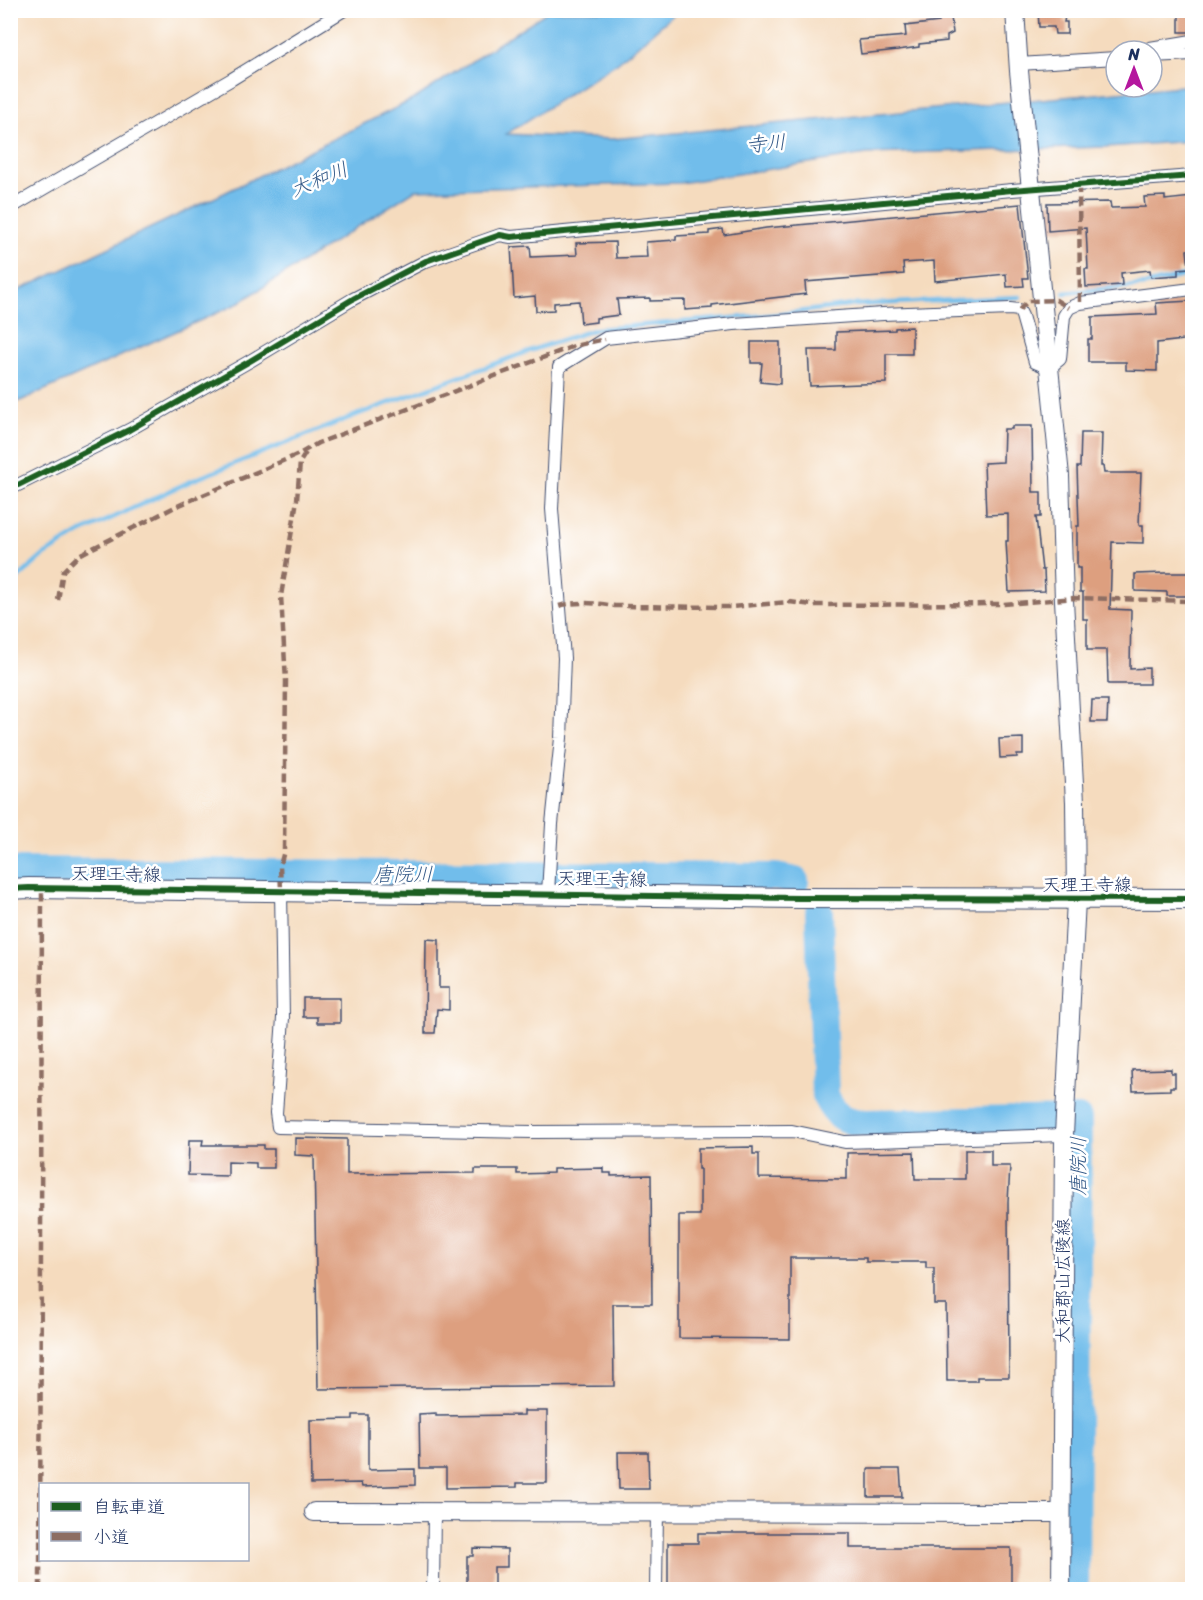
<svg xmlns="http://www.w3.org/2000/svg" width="1203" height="1600" font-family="Sriracha,'Klee One',sans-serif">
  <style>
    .water { fill: #71bdeb; stroke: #4676a4; stroke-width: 1.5 }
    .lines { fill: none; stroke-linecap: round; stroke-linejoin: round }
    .stream { stroke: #71bdeb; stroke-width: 4.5 }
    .river { stroke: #71bdeb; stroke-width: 28 }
    .building { fill: #dd9f7f }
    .street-casing { stroke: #3c496c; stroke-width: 14 }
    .secondary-casing { stroke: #3c496c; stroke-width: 20 }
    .primary-casing { stroke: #3c496c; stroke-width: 22 }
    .street { stroke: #fff; stroke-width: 12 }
    .secondary { stroke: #fff; stroke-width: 18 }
    .primary { stroke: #fff; stroke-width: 20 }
    .quiet { stroke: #8d6e63; stroke-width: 4.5; stroke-dasharray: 9 4.5; stroke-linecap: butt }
    .cycleway-casing { stroke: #fff; stroke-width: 10 }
    .cycleway { stroke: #1b5e20; stroke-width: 6 }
    .labels { text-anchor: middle; stroke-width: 5; stroke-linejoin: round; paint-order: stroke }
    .street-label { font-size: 18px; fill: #1b2f5e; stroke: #fff }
    .water-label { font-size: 20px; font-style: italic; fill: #355a88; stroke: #fff }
  </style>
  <rect width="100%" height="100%" fill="#fff"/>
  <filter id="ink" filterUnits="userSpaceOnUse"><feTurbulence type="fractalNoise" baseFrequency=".0167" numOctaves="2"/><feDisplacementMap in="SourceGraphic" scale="12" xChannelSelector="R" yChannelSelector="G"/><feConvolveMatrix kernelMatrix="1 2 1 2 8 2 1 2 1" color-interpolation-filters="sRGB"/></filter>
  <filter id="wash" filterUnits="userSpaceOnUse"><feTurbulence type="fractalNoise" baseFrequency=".008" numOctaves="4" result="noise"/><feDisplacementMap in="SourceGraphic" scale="24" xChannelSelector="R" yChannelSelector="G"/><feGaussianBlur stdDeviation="1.35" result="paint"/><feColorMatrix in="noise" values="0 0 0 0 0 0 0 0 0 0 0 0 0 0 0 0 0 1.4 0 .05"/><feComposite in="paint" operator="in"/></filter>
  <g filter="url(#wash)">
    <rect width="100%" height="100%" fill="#f5dbbe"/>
    <path class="water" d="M548 11H678L617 63 506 134 612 139 1192 85V141L1106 147 867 154 680 183 415 190 237 304 11 405V294L214 198 416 98Z"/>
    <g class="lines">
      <path class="stream" d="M1064 293 1145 285 1192 274
        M10 585 43 556 78 534 191 481 359 414 532 350 596 329 781 314 853 305 1020 297"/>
      <path class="river" d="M10 871 776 877 795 881
        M819 912 825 1095C835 1116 842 1121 865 1123L1078 1119 1075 1590"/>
    </g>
    <g id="blocks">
      <path class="building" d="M1038 10H1066L1064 22H1067V34H1055L1054 27H1039Z
        M1179 10H1192V32H1179Z
        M951 17 953 33 947 36V41L919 44V47L898 50 861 54 859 40 906 36 905 26 939 22V18Z
        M1165 196V200L1192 197V249L1187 250 1189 268 1178 269V275L1151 277 1150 270 1121 273 1122 285 1086 287 1085 269H1088L1086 228 1048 231 1047 203 1110 202 1111 208 1145 207 1144 197Z
        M1020 204 1028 278H1023L1024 286 1007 287 1006 274 935 281 934 261 903 263 904 274 805 282 806 294 712 305V308L685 310V300L650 301V298L617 299 619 315 596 318V322L581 324 579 301 554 303V310L536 311 535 296 514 298 511 247 530 246 531 257 577 255 576 243 615 242 616 258 647 257 646 242 676 240V236L709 234V231L723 229 724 235 766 228Z
        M1190 301 1192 313V339L1157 343V371L1126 370V362H1088V339H1092V317L1157 314 1156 303Z
        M912 327V354H886V383L810 386 808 350H836V332L895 330V328Z
        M751 342H780V384L760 382 762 363H751Z
        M1012 426H1032L1033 492H1041V517H1036L1042 570H1044L1045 591 1009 592 1006 541H1008V514L986 515 984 463 1003 462 1004 429H1012Z
        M1081 433H1102L1101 466H1103L1104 473H1141L1139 525H1143V543L1112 542 1110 609 1131 610 1130 669 1149 668V684H1108L1107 650H1087V619H1083V592H1080V568H1077V526H1079L1077 467H1080Z
        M1165 573H1192V596H1167V592L1135 591V574Z
        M1092 700H1108L1107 722H1091Z
        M1023 738V755H1017V757L1000 758 999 739Z
        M426 939 439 940V988H449V1010L437 1009 435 1033H425Z
        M303 998H340V1023H317V1017H303Z
        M1171 1069V1073H1175V1087H1170V1090L1133 1091 1132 1070Z
        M295 1138 347 1139V1174L475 1173V1169H517V1174L553 1173V1169L603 1168V1173H611V1176L651 1175 652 1304H613L614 1386 318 1389 314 1156 295 1155Z
        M189 1140H203L202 1145H264V1149H274V1168H256V1163L228 1162V1176L188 1175Z
        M753 1147V1154H759V1178L847 1179V1153L914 1152 915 1179H965V1150H991V1166H1010L1008 1202 1009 1377H977V1381H947L946 1304H934V1268H926V1262H866V1258H790V1339L679 1338V1215H700V1169H698V1148Z
        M524 1411H547V1483H517V1487L446 1488V1468H420L419 1414 436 1413V1416L524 1415Z
        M353 1415H368V1470L415 1469V1485L362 1487 361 1483 311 1484 310 1420 353 1419Z
        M618 1452H648L649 1489H619Z
        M868 1469H900L902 1497H868Z
        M698 1533H850V1548H1011V1590H668V1543H698Z
        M473 1548 507 1549V1567H494V1590H467V1556H473Z"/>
    </g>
  </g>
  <g filter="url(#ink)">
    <use href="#blocks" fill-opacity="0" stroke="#3c496c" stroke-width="1.5"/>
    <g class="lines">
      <g class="street-casing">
        <path id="street" d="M1148 51 1150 48 1192 41
          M1152 56 1192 54
          M1019 64 1116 58
          M10 208 232 79 344 10
          M10 489 129 430 250 361 353 299 426 261 500 235 511 237 1012 190 1192 176
          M281 890 283 1018 276 1113 278 1127 532 1132 792 1131 845 1142 1064 1135
          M548 893 552 824 561 738 564 658 552 509 559 367 606 338 734 324 883 314 1010 309 1019 310 1022 316 1035 362 1049 368 1060 359 1064 316 1069 308 1080 303 1192 289
          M433 1590 434 1511
          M656 1590 657 1511"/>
      </g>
      <g class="secondary-casing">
        <path id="secondary" d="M1015 10 1019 71 1060 476 1064 600 1075 802 1076 900 1064 1135 1061 1590
          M314 1512 1061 1513"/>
      </g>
      <g class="primary-casing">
        <path id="primary" d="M10 889 29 888 800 898 1192 899"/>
      </g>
      <use href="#street" class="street"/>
      <use href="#secondary" class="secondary"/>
      <use href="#primary" class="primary"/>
      <path class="quiet" d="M1079 185 1080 303
        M1019 310 1028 301 1056 300 1069 308
        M58 600 63 571 79 555 175 507 299 454 318 443 574 346 605 339
        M559 606C577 601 597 603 615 606L730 607 790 602 812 605 1004 604 1075 598 1192 601
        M281 890 280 866 284 851 286 681 281 596 297 500 300 462 307 451
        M40 1590 42 888"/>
      <g class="cycleway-casing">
        <path id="cycleway" d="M10 489 129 430 250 361 353 299 426 261 500 235 511 237 1012 190 1192 176
          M10 889 29 888 800 898 1192 899"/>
      </g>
      <use href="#cycleway" class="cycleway"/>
    </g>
  </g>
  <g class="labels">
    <g class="street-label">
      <text transform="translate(116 874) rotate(1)" y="6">天理王寺線</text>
      <text transform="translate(602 879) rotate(1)" y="6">天理王寺線</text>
      <text x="1087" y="891">天理王寺線</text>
      <text transform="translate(1063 1281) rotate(-90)" y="6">大和郡山広陵線</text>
    </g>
    <g class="water-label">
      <text transform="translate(766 143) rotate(-5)" y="7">寺川</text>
      <text transform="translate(319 179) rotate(-22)" y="7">大和川</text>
      <text x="403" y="881">唐院川</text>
      <text transform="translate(1078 1166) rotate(-90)" y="7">唐院川</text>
    </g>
  </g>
  <rect width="1203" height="1600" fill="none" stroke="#fff" stroke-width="36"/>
  <rect x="39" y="1483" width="210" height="78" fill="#ffffff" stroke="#a4acbf" stroke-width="1.5"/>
  <rect x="51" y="1502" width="30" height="9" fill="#1b5e20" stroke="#a4acbf" stroke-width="1.5"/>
  <text x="93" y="1513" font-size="18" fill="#1b2f5e">自転車道</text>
  <rect x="51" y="1532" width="30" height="9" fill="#8d6e63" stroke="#a4acbf" stroke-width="1.5"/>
  <text x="93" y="1543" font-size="18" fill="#1b2f5e">小道</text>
  <g transform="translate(1134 69)"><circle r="28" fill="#ffffff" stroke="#a4acbf" stroke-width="1.5"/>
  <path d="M0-4.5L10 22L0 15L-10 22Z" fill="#b5179e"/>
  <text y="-9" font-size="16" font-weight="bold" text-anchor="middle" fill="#1b2f5e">N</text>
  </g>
</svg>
